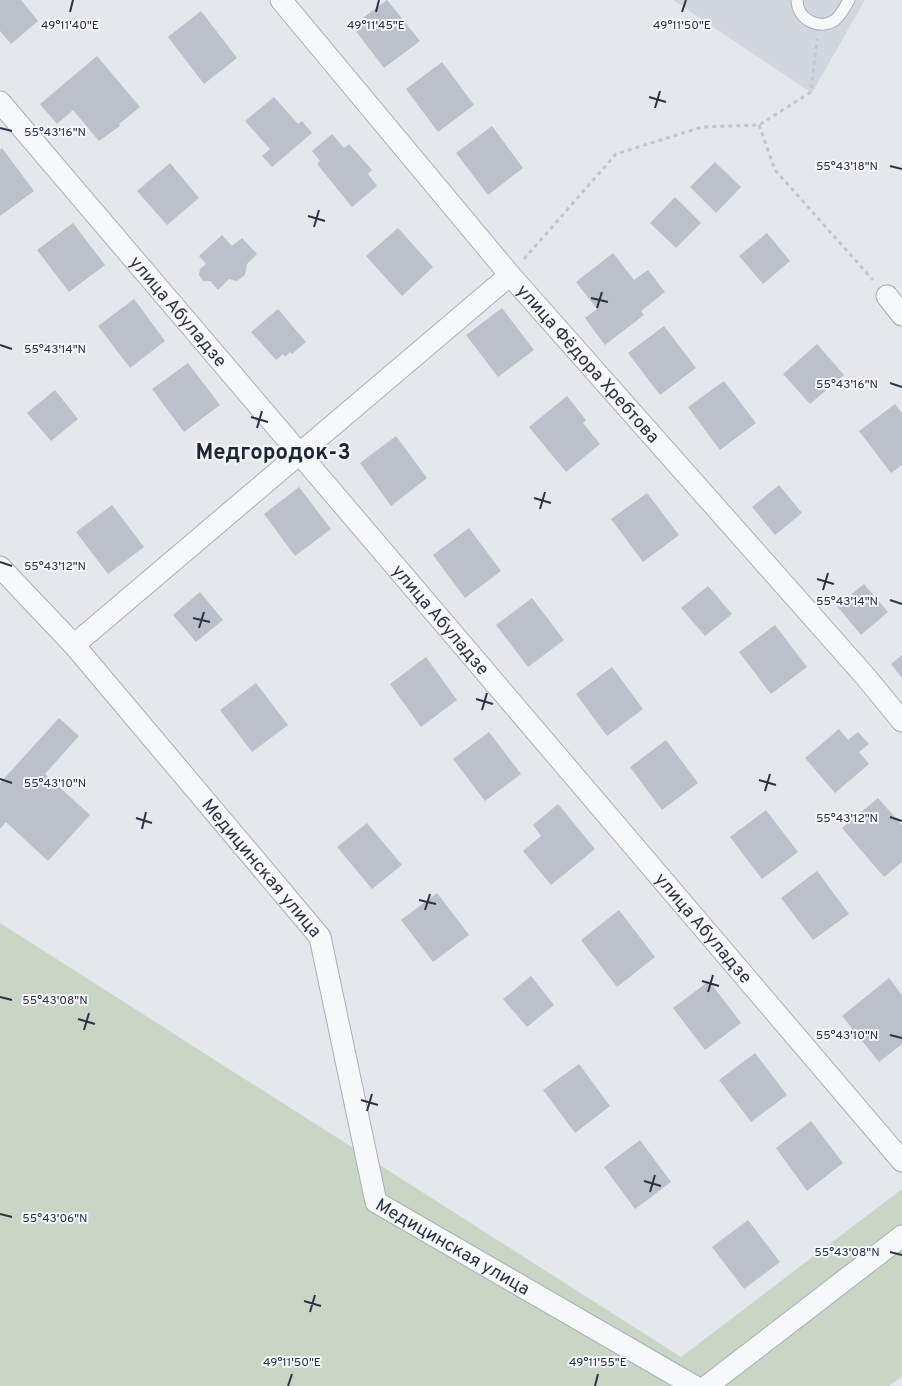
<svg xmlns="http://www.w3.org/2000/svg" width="902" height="1386" font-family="Overpass,sans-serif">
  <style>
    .built { fill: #d2d6de }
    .green { fill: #c9d6c5 }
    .building { fill: #bbc0ca }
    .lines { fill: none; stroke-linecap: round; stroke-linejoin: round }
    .lane-casing { stroke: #a9aeb7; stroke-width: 13 }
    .street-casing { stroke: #a9aeb7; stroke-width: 23 }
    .path { stroke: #c2c5cb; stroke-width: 3; stroke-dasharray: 4 4; stroke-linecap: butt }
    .lane { stroke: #f7f8fa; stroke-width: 11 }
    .street { stroke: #f7f8fa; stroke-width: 21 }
    .ticks { fill: none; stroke: #2b3445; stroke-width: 2 }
    .labels { text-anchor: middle; stroke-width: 4; stroke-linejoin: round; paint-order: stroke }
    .street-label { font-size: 18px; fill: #2b3445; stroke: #f4f6f9 }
    .district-label { font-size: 22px; font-weight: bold; fill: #1d2536; stroke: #f4f6f9 }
    .ticks-label { font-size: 12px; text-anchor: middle; fill: #2b3445; stroke: #f4f6f9; stroke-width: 4; stroke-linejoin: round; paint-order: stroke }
  </style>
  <rect width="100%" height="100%" fill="#e4e7ec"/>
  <path class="built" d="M673 0H865L812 93Z"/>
  <path class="green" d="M0 923 681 1357 902 1189V1376L889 1386H0Z"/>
  <path class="building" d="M0 0H21L38 21 11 44 0 31Z
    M387 0 420 41 384 68 352 26Z
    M201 11 237 58 204 84 168 37Z
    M97 56 140 107 119 124 120 126 99 141 73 110 57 124 40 104Z
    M442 62 474 105 438 132 406 89Z
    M274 97 298 124 302 121 312 133 272 167 262 156 270 149 245 121Z
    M492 126 523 168 488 195 456 153Z
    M332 134 344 148 349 144 372 170 368 174 377 186 352 207 317 164 320 161 312 151Z
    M2 148 34 191 0 216V150Z
    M715 162 741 187 716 213 690 187Z
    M170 163 199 198 167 225 137 191Z
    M675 197 701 223 676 248 650 223Z
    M73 223 105 265 69 292 37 250Z
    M398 228 433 267 402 296 366 256Z
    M767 233 790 261 763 284 739 256Z
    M222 235 232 246 242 238 257 254 247 264 245 275 237 281 229 279 218 290 210 281H203L199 275 200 269 206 264 199 256Z
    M613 253 634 280 648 270 665 292 641 311 644 315 605 345 585 318 597 309 576 282Z
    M134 299 165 341 130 368 98 326Z
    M502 308 534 350 498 377 466 335Z
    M278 309 306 342 292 354 290 352 285 357 283 354 276 360 251 332Z
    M664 326 696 368 660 395 628 353Z
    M817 344 844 375 810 404 783 374Z
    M188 363 220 405 184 432 152 389Z
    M724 381 756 423 720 450 688 407Z
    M55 390 78 419 51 441 27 413Z
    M567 396 586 420 583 423 600 444 566 472 529 427Z
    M895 404 902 413V465L891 473 859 431Z
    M396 436 427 478 391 506 360 463Z
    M779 485 802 513 775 535 752 507Z
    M299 487 331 529 295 556 264 514Z
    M647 493 679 535 643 562 611 519Z
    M112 505 144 547 108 574 76 532Z
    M469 528 501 571 465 598 433 555Z
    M864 584 888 612 861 635 837 606Z
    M708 586 732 614 705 636 681 608Z
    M200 592 223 620 196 642 173 615Z
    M532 598 564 640 528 667 496 625Z
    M775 625 807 667 771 694 739 652Z
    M902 655V678L891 664Z
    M426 657 457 700 421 727 390 684Z
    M612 667 643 709 607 736 576 694Z
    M256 683 288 725 252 752 220 710Z
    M59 718 79 736 45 774 90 815 48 861 6 822 0 829V783Z
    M839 729 848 740 858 732 869 744 859 752 869 764 835 793 805 758Z
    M489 732 521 774 485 801 453 759Z
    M666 740 698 783 662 810 630 767Z
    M878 798 902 825V862L884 877 842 828Z
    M558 804 595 849 551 885 523 851 541 836 533 825Z
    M766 810 798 852 762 879 730 837Z
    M367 823 402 865 372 889 337 847Z
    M817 871 849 914 813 940 781 898Z
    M437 893 469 935 433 962 401 920Z
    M619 910 655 957 617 987 581 940Z
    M531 976 554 1005 527 1027 503 999Z
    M889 978 902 995V1044L879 1062 842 1016Z
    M709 981 741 1023 705 1050 673 1008Z
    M755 1053 787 1095 751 1122 719 1080Z
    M579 1064 610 1106 575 1133 543 1090Z
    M811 1121 843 1163 807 1191 776 1148Z
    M640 1140 671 1182 635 1209 604 1167Z
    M748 1220 780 1262 744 1289 712 1247Z"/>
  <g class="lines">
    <g class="lane-casing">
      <path id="lane" d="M797 0C797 19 819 31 835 20 841 15 845 7 849 0"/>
    </g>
    <g class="street-casing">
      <g id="street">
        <path id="s1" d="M281 0 510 275 865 676 902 721"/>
        <path id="s2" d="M0 102 902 1161"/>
        <path d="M887 296 902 315"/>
        <path id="s3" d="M0 567 74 645 320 937 376 1202 694 1386"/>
        <path d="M74 645 510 275"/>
        <path d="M707 1386 902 1236"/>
      </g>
    </g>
    <path class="path" d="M759 125 775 170 873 280
      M524 259 616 154 702 127 759 125 811 92 817 39"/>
    <use href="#lane" class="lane"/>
    <use href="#street" class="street"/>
  </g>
  <path class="ticks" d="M70 12 73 0M376 12 379 0M682 12 686 0M649 97 666 102M655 108 660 91M0 128 12 131M890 166 902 169M308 216 325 221M314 227 319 210M591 298 608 302M597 308 602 292M0 345 12 349M890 383 902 387M251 417 268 422M257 428 262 411M534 498 551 503M540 509 545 492M0 562 12 566M817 579 834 584M823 590 828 573M890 600 902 604M193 618 210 622M199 628 204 612M476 699 493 704M482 710 487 693M0 779 12 783M759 780 776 785M765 791 770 774M890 817 902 821M136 818 152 823M142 829 146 812M419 900 436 904M425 910 430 894M702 981 719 986M708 992 713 975M0 997 12 1000M78 1019 95 1024M84 1030 89 1013M890 1035 902 1038M361 1100 378 1105M367 1111 372 1094M644 1181 661 1186M650 1192 655 1175M0 1214 12 1217M890 1252 902 1255M304 1301 321 1306M310 1312 315 1295M288 1386 292 1374M595 1386 598 1374"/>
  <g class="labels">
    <g class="street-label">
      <text dy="6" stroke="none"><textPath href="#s2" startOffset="275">улица Абуладзе</textPath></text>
      <text dy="6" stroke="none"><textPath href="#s1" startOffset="476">улица Фёдора Хребтова</textPath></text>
      <text dy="6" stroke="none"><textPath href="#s2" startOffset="680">улица Абуладзе</textPath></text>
      <text dy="6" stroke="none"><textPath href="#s3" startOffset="399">Медицинская улица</textPath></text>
      <text dy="6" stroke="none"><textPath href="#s2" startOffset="1085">улица Абуладзе</textPath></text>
      <text dy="6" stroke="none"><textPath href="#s3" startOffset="849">Медицинская улица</textPath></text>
    </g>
    <g class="district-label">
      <text x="273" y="459">Медгородок-3</text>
    </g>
  </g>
  <g class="ticks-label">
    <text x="70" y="29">49°11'40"E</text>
    <text x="376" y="29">49°11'45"E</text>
    <text x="682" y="29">49°11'50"E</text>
    <text x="55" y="136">55°43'16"N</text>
    <text x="847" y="170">55°43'18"N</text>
    <text x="55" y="353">55°43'14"N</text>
    <text x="847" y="388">55°43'16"N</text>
    <text x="55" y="570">55°43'12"N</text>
    <text x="847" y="605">55°43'14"N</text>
    <text x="55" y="787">55°43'10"N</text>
    <text x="847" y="822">55°43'12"N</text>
    <text x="55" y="1004">55°43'08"N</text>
    <text x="847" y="1039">55°43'10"N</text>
    <text x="55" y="1222">55°43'06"N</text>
    <text x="847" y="1256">55°43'08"N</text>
    <text x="292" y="1366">49°11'50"E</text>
    <text x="598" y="1366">49°11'55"E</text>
  </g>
</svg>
